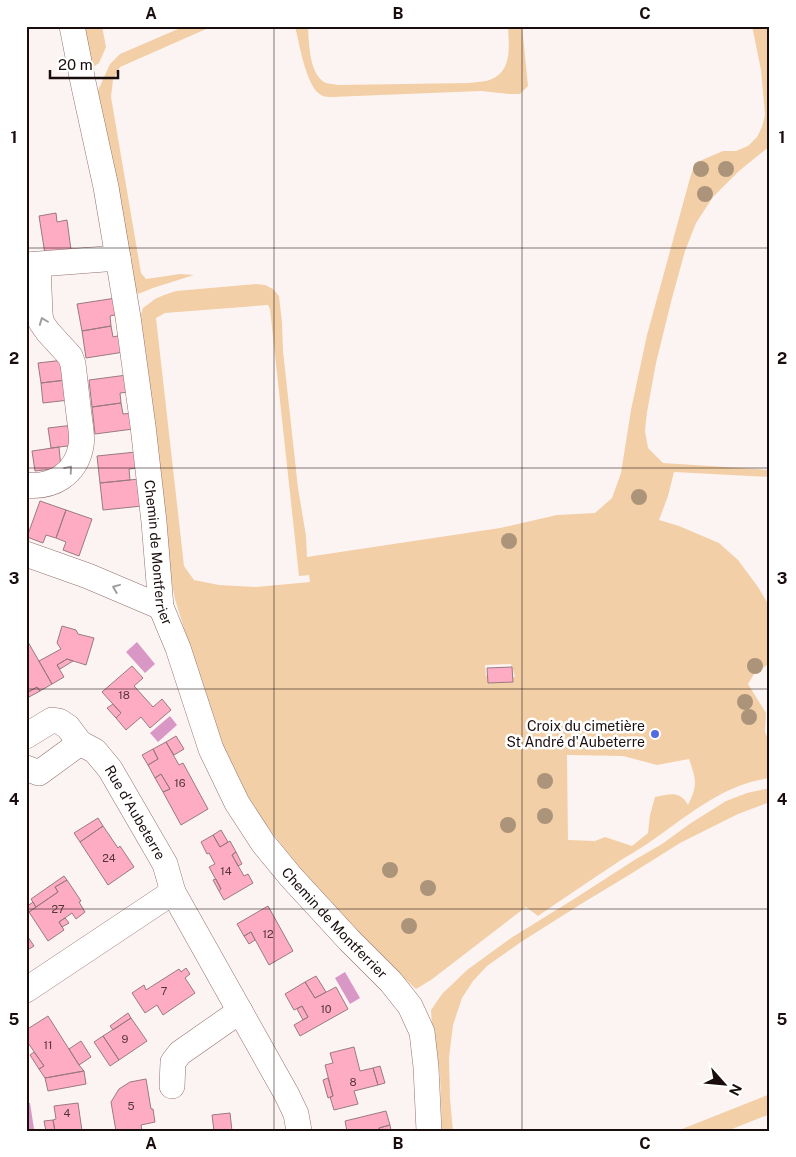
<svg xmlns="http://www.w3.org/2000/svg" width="796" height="1157" font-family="'Public Sans',sans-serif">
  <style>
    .green { fill: #f3cfa7; fill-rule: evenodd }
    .water { fill: #d997c5 }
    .building { fill: #feacc3; stroke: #9a7982 }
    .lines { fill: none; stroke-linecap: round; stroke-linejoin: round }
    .street-casing { stroke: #92716e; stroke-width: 26 }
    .street { stroke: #fff; stroke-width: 25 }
    .tree { fill: #ab9479 }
    .oneway { stroke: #a39e9e }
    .grid { fill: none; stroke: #1a0d0d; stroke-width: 1; stroke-opacity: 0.55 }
    .poi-dot { fill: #516ce1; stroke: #fff; stroke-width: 2 }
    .labels { text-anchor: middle; stroke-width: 5; stroke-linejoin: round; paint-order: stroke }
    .number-label { font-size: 11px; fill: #53353a }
    .street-label { font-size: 14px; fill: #1a0d0d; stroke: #fff }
    .poi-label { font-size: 14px; fill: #1a0d0d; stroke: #fff; text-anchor: end }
    .neatline { fill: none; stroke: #1a0d0d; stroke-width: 2 }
    .grid-label { font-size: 16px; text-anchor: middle; font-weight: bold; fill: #1a0d0d }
  </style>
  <rect width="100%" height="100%" fill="#fcf4f3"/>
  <path class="green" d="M81 26H102L106 47 99 63 90 69Z
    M185 26H213L120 67 113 80 111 97 141 273 146 279 180 274 194 275 153 288 138 294 132 281 96 95 110 64 120 54Z
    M295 26H308C309 43 309 75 326 83 329 84 334 84 338 85L469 83C475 82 481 82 486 81 513 74 509 48 508 26H522L528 86 520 94H509L481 91 332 97C329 97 324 97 321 95 306 87 299 42 295 26Z
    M752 26H767L770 36V146L739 171 713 197 696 223 685 251 671 302 656 363 647 412 645 431 648 448 663 463 770 470V477L674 472 668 496 659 520 679 526 719 543 738 560 758 587 770 607V663L754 674 748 684 766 713 765 732 770 744V778C722 784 685 818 647 844 638 850 629 855 621 860 593 879 565 897 538 916L526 907 431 980 416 989 362 940 314 886 259 816 236 776 212 720 175 599 163 540 138 324 143 308 155 299 164 295 176 291 257 284 265 285 273 289 279 296 282 322 283 351 298 488 306 536 307 557 500 528 557 515 595 513 612 498 621 473 631 410 647 335 690 178 695 163 723 151H736L748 146 757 137 762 127 765 115 761 70ZM268 305 270 309 299 576 309 575 310 582 256 587 219 585 194 580 184 566 156 318 165 313ZM511 664 515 677 486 676 485 665ZM567 755 623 756 657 765 689 759C696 779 698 785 688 805 680 790 669 794 655 797L650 815 648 833 632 846 605 837 595 841 568 840Z
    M770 788V802L738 814 680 843 629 875 581 904 521 942 487 966 473 981 462 998 453 1025 449 1058 450 1099 453 1131H442L440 1075 432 1027 431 1010 442 994 467 970 511 938 574 899 636 859 662 844 691 823 726 801 747 793Z
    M770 1094V1114L727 1131H677Z"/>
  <path class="water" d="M137 642 155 664 145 673 126 652Z
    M170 716 177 725 158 742 150 733Z
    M345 972 360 998 350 1004 335 978Z
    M26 1103H30L34 1129 31 1131H26Z"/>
  <path class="building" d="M56 213 57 222 67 220 71 250 45 254 39 216Z
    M116 298 119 314 110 316 111 326 82 331 77 304Z
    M111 326 113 337 122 335 124 352 86 358 82 331Z
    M64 360 66 380 41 383 38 363Z
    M127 375 129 392 120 393 121 403 92 407 89 380Z
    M66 380 69 400 43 403 41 383Z
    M121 403 123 414 132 413 133 429 95 434 92 407Z
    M74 425 76 445 51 448 48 428Z
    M59 447 61 468 35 471 32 451Z
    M136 452 138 468 129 469 130 480 100 483 97 456Z
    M139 479 142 506 103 510 100 483Z
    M40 501 66 510 56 538 46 535 43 543 27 537Z
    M66 510 92 519 79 556 63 550 66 542 56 538Z
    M62 626 76 630 78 634 94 638 86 665 67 659 57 665 64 677 52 684 39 661 61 649 57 643Z
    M28 642 52 684 40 691 37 687 26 693V659L27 658 26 656V643Z
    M67 659 73 661 60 669 57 665Z
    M132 666 143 678 134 686 153 707 162 699 171 710 150 728 141 717 126 730 116 718 121 713 102 692Z
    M512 667 513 682 488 683 487 668Z
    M37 687 40 691 29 697 27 693Z
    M113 704 121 713 116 718 107 708Z
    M176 736 184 749 174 755 166 742Z
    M166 742 179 765 183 763 208 809 181 825 163 792 170 789 161 774 155 778 148 765 158 759 153 749Z
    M153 749 158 759 148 765 142 755Z
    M161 774 170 789 163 792 155 778Z
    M98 818 103 826 80 842 74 833Z
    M103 826 118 848 120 846 134 867 108 885 80 842Z
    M221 830 228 842 220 847 213 835Z
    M213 835 220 847 230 841 236 852 232 855 244 876 248 874 253 883 224 900 219 891 221 889 209 867 215 864 209 853 207 854 201 842Z
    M236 852 242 864 238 866 232 855Z
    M64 876 67 880 55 887 58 892 36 907 31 899Z
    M216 879 221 889 219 891 213 880Z
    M67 880 81 901 79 902 85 912 76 919 72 913 59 922 64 930 48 941 29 912 58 892 55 887Z
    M33 902 36 907 29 912 26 907Z
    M268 906 293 951 269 965 251 932 244 936 237 924Z
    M65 918 69 923 62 927 59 922Z
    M251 932 255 940 249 944 244 936Z
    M26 934 34 946 26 951Z
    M186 968 190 974 185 978 195 993 163 1015 157 1005 145 1013 132 993 144 985 146 990 179 969 181 972Z
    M316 976 326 992 315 998 305 982Z
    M305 982 315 998 336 987 348 1009 300 1036 294 1025 308 1017 302 1006 294 1010 285 994Z
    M302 1006 308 1017 303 1020 297 1009Z
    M128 1013 131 1018 113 1030 110 1026Z
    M48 1016 79 1065 84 1071 45 1078 39 1069 44 1066 26 1040V1030Z
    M131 1018 147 1041 119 1060 103 1036Z
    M103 1036 119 1060 110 1066 94 1042Z
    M81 1041 91 1057 79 1065 69 1049Z
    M354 1047 360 1071 373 1068 378 1085 354 1091 358 1104 334 1110 330 1097 333 1096 325 1065 333 1063 330 1053Z
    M34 1052 44 1066 39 1069 30 1055Z
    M380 1066 385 1083 378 1085 373 1068Z
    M84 1071 86 1084 48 1091 45 1078Z
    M328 1078 333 1096 328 1098 323 1080Z
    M146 1079 151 1109H153L155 1122 141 1125 142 1131H116L111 1102 119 1089 130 1082Z
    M78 1103 82 1131H55L53 1120 56 1119 54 1106Z
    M386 1111 390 1125 379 1128 380 1131H347L345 1121Z
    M230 1113 232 1131H214L212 1115Z
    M53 1120 55 1131H46L44 1121Z
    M390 1125 391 1131H380L379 1128Z"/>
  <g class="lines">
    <g class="street-casing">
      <g id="street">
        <path id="s1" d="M72 26 83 82 106 187 128 317 143 426 154 522 161 607 178 648 211 749 237 803 263 843 291 877 349 940 391 982 410 1006 422 1032 426 1067 429 1131"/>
        <path d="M26 265 118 258"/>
        <path d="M26 485C53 488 76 474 81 446 83 436 80 425 79 415 77 398 75 381 73 364L70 356 48 332 41 322 40 313 38 265"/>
        <path d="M26 554 88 576 161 607"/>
        <path id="s2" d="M26 736 52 720 59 721 68 727 80 743 95 751 110 769 165 864 173 892 287 1095 296 1114 299 1131"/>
        <path d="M26 768 39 773 80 743"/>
        <path d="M26 990 173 892"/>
        <path d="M172 1086 173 1062 180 1053 240 1011"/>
      </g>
    </g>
    <use href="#street" class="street"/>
  </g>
  <g class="tree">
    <circle cx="701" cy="169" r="8"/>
    <circle cx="726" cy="169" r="8"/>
    <circle cx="705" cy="194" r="8"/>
    <circle cx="639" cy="497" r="8"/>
    <circle cx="509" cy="541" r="8"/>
    <circle cx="755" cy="666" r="8"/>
    <circle cx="745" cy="702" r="8"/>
    <circle cx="749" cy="717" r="8"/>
    <circle cx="545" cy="781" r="8"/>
    <circle cx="545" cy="816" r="8"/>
    <circle cx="508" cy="825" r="8"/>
    <circle cx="390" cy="870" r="8"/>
    <circle cx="428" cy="888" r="8"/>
    <circle cx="409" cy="926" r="8"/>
  </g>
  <defs><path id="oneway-chevron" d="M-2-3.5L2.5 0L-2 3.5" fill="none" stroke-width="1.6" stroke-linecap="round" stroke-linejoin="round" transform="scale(1.25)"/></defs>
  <g class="oneway">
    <use href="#oneway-chevron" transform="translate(43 321) rotate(-111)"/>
    <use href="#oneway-chevron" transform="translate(69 469) rotate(-50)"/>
    <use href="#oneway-chevron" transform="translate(116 588) rotate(-158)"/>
  </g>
  <path class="grid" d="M274 26V1131M522 26V1131M26 248H770M26 468H770M26 689H770M26 909H770"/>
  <circle class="poi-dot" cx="655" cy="734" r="5"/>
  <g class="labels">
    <g class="number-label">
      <text x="124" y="699">18</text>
      <text x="180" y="787">16</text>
      <text x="109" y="862">24</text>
      <text x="226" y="875">14</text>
      <text x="58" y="913">27</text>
      <text x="268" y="938">12</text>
      <text x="164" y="995">7</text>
      <text x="326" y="1013">10</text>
      <text x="125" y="1043">9</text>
      <text x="48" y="1049">11</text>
      <text x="353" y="1086">8</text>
      <text x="131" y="1110">5</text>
      <text x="67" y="1117">4</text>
    </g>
    <g class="street-label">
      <text dy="5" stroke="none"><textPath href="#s1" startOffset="534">Chemin de Montferrier</textPath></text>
      <text dy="5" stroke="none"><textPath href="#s2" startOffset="159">Rue d'Aubeterre</textPath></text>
      <text dy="5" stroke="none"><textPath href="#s1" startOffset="954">Chemin de Montferrier</textPath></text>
    </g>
    <g class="poi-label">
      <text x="645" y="731">Croix du cimetière<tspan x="645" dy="16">St André d'Aubeterre</tspan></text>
    </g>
  </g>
  <rect width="796" height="1157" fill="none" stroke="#ffffff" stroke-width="55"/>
  <g transform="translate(724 1084) rotate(117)" stroke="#ffffff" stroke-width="4" paint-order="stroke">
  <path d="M0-4L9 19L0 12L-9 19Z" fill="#1a0d0d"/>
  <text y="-8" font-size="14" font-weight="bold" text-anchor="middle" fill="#1a0d0d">N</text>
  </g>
  <path d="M50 70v8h68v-8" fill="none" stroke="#1a0d0d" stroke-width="2.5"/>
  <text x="58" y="70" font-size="15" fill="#1a0d0d" stroke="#ffffff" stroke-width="4" paint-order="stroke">20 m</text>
  <rect x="28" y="28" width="740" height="1102" class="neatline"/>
  <g class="grid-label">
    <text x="151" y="19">A</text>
    <text x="398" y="19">B</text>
    <text x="645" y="19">C</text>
    <text x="14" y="143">1</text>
    <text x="782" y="143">1</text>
    <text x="14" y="364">2</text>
    <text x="782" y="364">2</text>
    <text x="14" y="584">3</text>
    <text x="782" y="584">3</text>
    <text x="14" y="805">4</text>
    <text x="782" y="805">4</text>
    <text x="14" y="1025">5</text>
    <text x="782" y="1025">5</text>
    <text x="151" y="1149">A</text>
    <text x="398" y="1149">B</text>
    <text x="645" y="1149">C</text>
  </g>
</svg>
